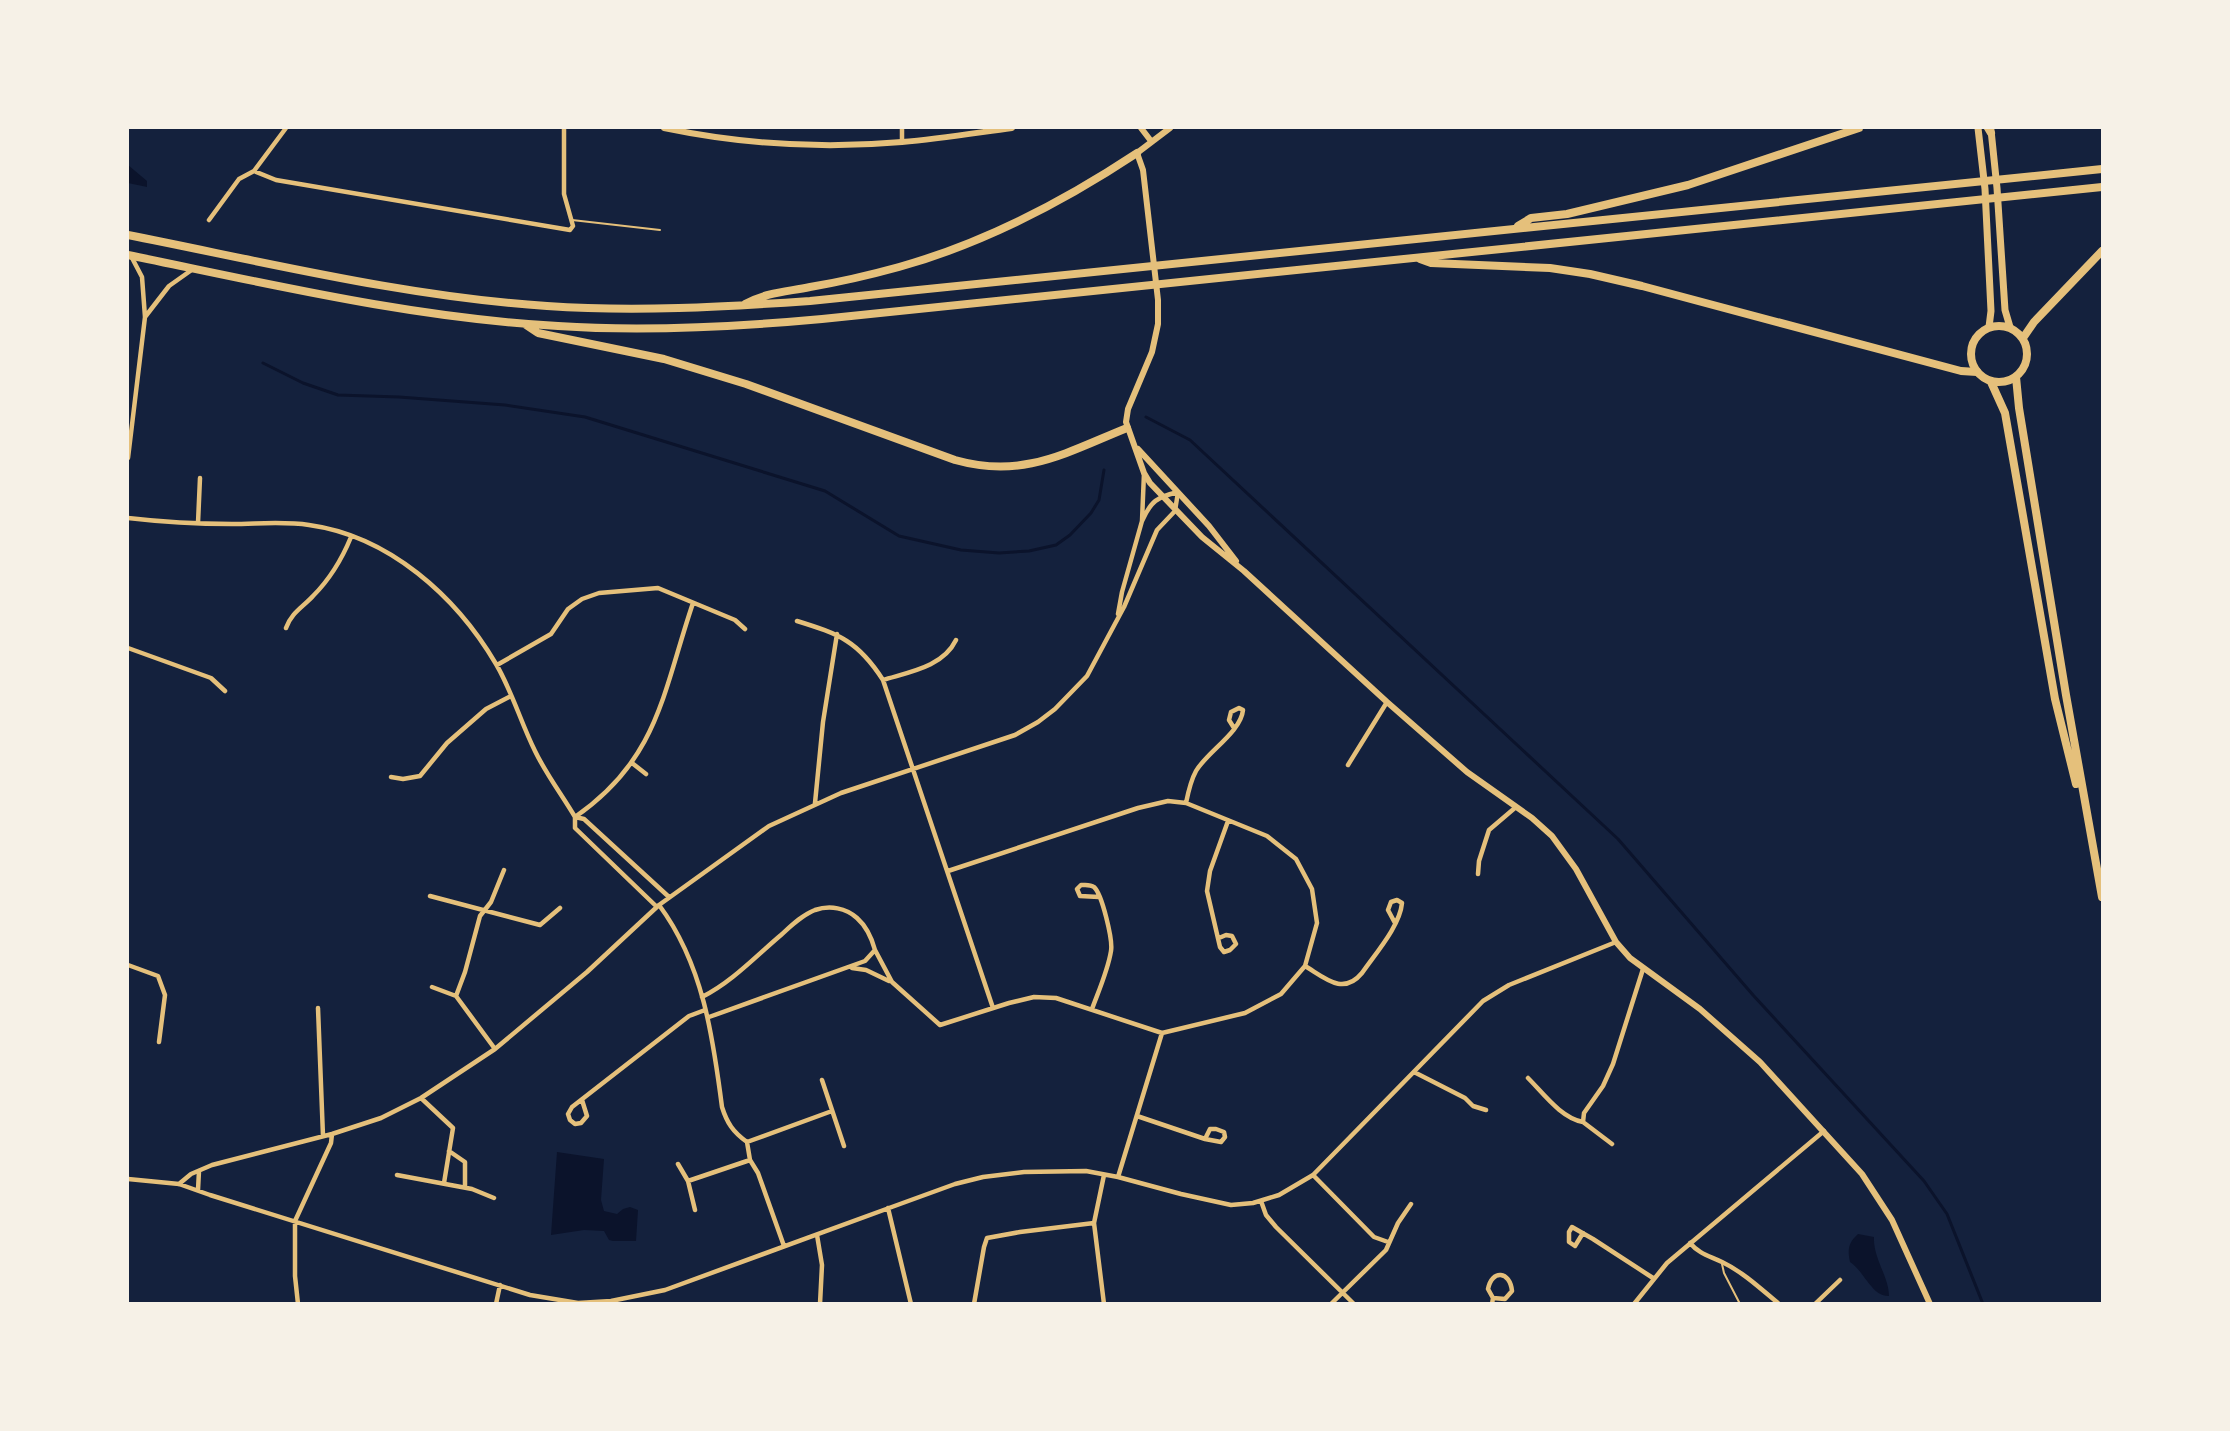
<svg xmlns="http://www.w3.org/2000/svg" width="2230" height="1431" font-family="'Libre Baskerville',serif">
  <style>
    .water { fill: #0b132b }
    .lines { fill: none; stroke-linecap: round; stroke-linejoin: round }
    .stream { stroke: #0b132b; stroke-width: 3 }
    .service { stroke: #e5c07b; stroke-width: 2 }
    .minor { stroke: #e5c07b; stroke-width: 4.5 }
    .tertiary { stroke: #e5c07b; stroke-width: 6 }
    .secondary { stroke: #e5c07b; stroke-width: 7 }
    .primary { stroke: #e5c07b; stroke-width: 8 }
    .trunk { stroke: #e5c07b; stroke-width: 8 }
  </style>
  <rect width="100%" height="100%" fill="#14213d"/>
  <path class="water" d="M128 165 147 181V187L128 183Z
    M557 1152 604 1159 601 1200 604 1211 617 1214 623 1209 630 1207 638 1210 636 1241H613L609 1240 604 1231 584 1230 551 1235Z
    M1858 1234 1874 1237C1873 1258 1889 1277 1889 1296 1872 1297 1864 1271 1850 1262 1847 1249 1849 1242 1858 1234Z"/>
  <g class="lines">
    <path class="stream" d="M263 363 303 383 338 395 399 397 505 405 585 417 825 491 899 536 961 550 999 553 1029 551 1056 545 1070 535 1091 513 1099 500 1104 470
      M1146 417 1190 440 1618 839 1753 995 1924 1181 1947 1214 1983 1304"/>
    <path class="service" d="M572 220 660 230
      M1722 1264 1724 1273 1740 1304"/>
    <path class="minor" d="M902 128V142
      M254 171 276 180 570 230 573 226 564 194V128
      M209 220 239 179 254 171 286 128
      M145 317 169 286 193 269
      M128 458 145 317 142 277 131 256
      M128 518C162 522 197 524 232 524 257 524 283 521 309 525 389 536 456 596 496 664 512 691 521 723 535 751 546 774 562 795 575 817V828L657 907
      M198 523 200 478
      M1118 614 1122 592 1142 521 1144 473
      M797 621C839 634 858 641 883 680L993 1008
      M286 628C291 613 303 607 313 596 330 579 342 559 351 537
      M128 648 211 678 225 691
      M497 665 551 634 568 609 582 599 599 593 658 588 735 620 745 629
      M883 680C909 672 943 667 956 640
      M632 763 646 774
      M1348 765 1387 702
      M391 777 403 779 420 776 447 743 486 709 511 696
      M815 803 823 722 837 634
      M1186 803C1188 793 1191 780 1196 771 1207 752 1241 732 1243 710L1239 708 1231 712 1229 720 1234 728
      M575 817C659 759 663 691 693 603
      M575 817 584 819 669 897
      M1478 874 1479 861 1489 830 1516 807
      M430 896 540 925 560 908
      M659 905C703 964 713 1037 722 1107 727 1123 733 1132 747 1142L750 1160 758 1173 784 1246
      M1219 938 1226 935 1232 936 1236 944 1230 950 1224 952 1220 947 1207 891 1210 871 1228 821
      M875 950 892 982 940 1025 1009 1003 1034 997 1056 998 1162 1033 1245 1013 1281 994 1305 966 1317 923 1312 889 1296 859 1267 836 1186 803 1168 801 1138 808 948 871
      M128 965 158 976 165 995 159 1042
      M1305 966C1325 978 1343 996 1362 973 1375 954 1400 926 1402 903L1397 900 1391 902 1388 910 1395 923
      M852 968 866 970 889 981
      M432 987 456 996
      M702 997C732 982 756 956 781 935 791 926 802 915 815 910 830 905 846 908 857 918 866 926 872 939 875 950L865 961 709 1017
      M318 1008 323 1136
      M1092 1009C1099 990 1108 970 1111 951 1113 940 1102 894 1094 887 1090 884 1085 885 1081 885L1077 889 1080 896 1099 897
      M495 1049 456 996 465 972 480 916 491 902 504 870
      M1414 1072 1465 1098 1473 1106 1486 1110
      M1528 1078C1544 1094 1561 1118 1583 1122
      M822 1080 844 1146
      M421 1098 453 1128 444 1183
      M582 1100 587 1116 581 1123 575 1124 570 1120 568 1114 572 1107 689 1016 705 1010
      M1137 1116 1205 1139 1221 1142 1225 1137 1224 1132 1216 1129H1210L1205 1139
      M747 1142 832 1111
      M1612 1144 1583 1122 1584 1113 1603 1086 1613 1064 1643 969
      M449 1151 465 1162V1187
      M678 1164 688 1181 695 1210
      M397 1175 472 1189 494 1198
      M1313 1175 1374 1237 1388 1242
      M1118 1177 1162 1033
      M128 1179 179 1184 210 1195 530 1295 578 1303 611 1301 665 1290 900 1204 955 1184 983 1177 1024 1172 1086 1171 1118 1177 1181 1194 1231 1205 1253 1203 1279 1195 1313 1175 1483 1001 1509 985 1616 942
      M688 1181 750 1160
      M179 1184 191 1174 212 1165 332 1134 381 1118 421 1098 495 1049 587 972 659 905 769 826 841 793 1015 735 1038 722 1055 709 1087 676 1124 607 1157 530 1175 511 1178 492C1157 497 1151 501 1142 521
      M198 1190 199 1171
      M1261 1201 1266 1215 1276 1227 1354 1304
      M888 1208 911 1304
      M1583 1233 1575 1246 1569 1242V1232L1572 1227 1593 1239 1653 1278
      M817 1235 822 1265 820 1304
      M1690 1243C1699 1254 1710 1256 1722 1262 1743 1272 1761 1289 1779 1304
      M298 1304 295 1276V1221L331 1143 332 1134
      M496 1304 500 1285
      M974 1304 984 1247 987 1238 1020 1232 1094 1223
      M1104 1304 1094 1223 1104 1175
      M1331 1304 1386 1250 1398 1223 1411 1204
      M1492 1304 1493 1298 1488 1289C1492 1269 1510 1271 1512 1291L1505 1299 1493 1298
      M1634 1304 1667 1263 1824 1131
      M1815 1304 1840 1280"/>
    <path class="tertiary" d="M664 128C741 144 823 149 902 142 939 139 975 133 1012 128
      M1141 128 1151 141
      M1170 128 1137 153 1143 170 1158 300V324L1152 352 1128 409 1126 422 1144 473 1150 483 1202 537 1244 571 1387 702 1467 772 1532 818 1552 836 1576 869 1616 942 1630 958 1700 1009 1760 1062 1862 1174 1892 1220 1930 1304
      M1138 449 1209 526 1236 561"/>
    <path class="secondary" d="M1978 128 1985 189 1991 311 1989 327
      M1991 130 1997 188 2005 310 2010 327"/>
    <path class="primary" d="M1971 354a28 28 0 1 1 56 0a28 28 0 1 1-56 0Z
      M2023 338 2034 322 2102 251
      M2016 377 2019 408 2066 695 2102 897
      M1991 382 2005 413 2055 699 2076 784"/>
    <path class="trunk" d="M1988 128 1991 133
      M1518 226 1531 218 1567 214 1688 185 1859 128
      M128 235C265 262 407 297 547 306 635 312 722 307 810 301L2102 169
      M128 255C270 284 413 318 558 326 646 332 735 327 822 319L2102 187
      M1420 259 1431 263 1550 268 1590 274 1642 286 1961 371 1977 372
      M745 304C768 292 785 292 810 287 840 282 870 275 899 267 985 243 1063 202 1137 153
      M526 325 538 333 664 359 746 384 955 460C1023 479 1065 453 1127 428"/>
  </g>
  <rect width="2230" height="1431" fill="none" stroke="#f6f1e7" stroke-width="258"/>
</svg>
